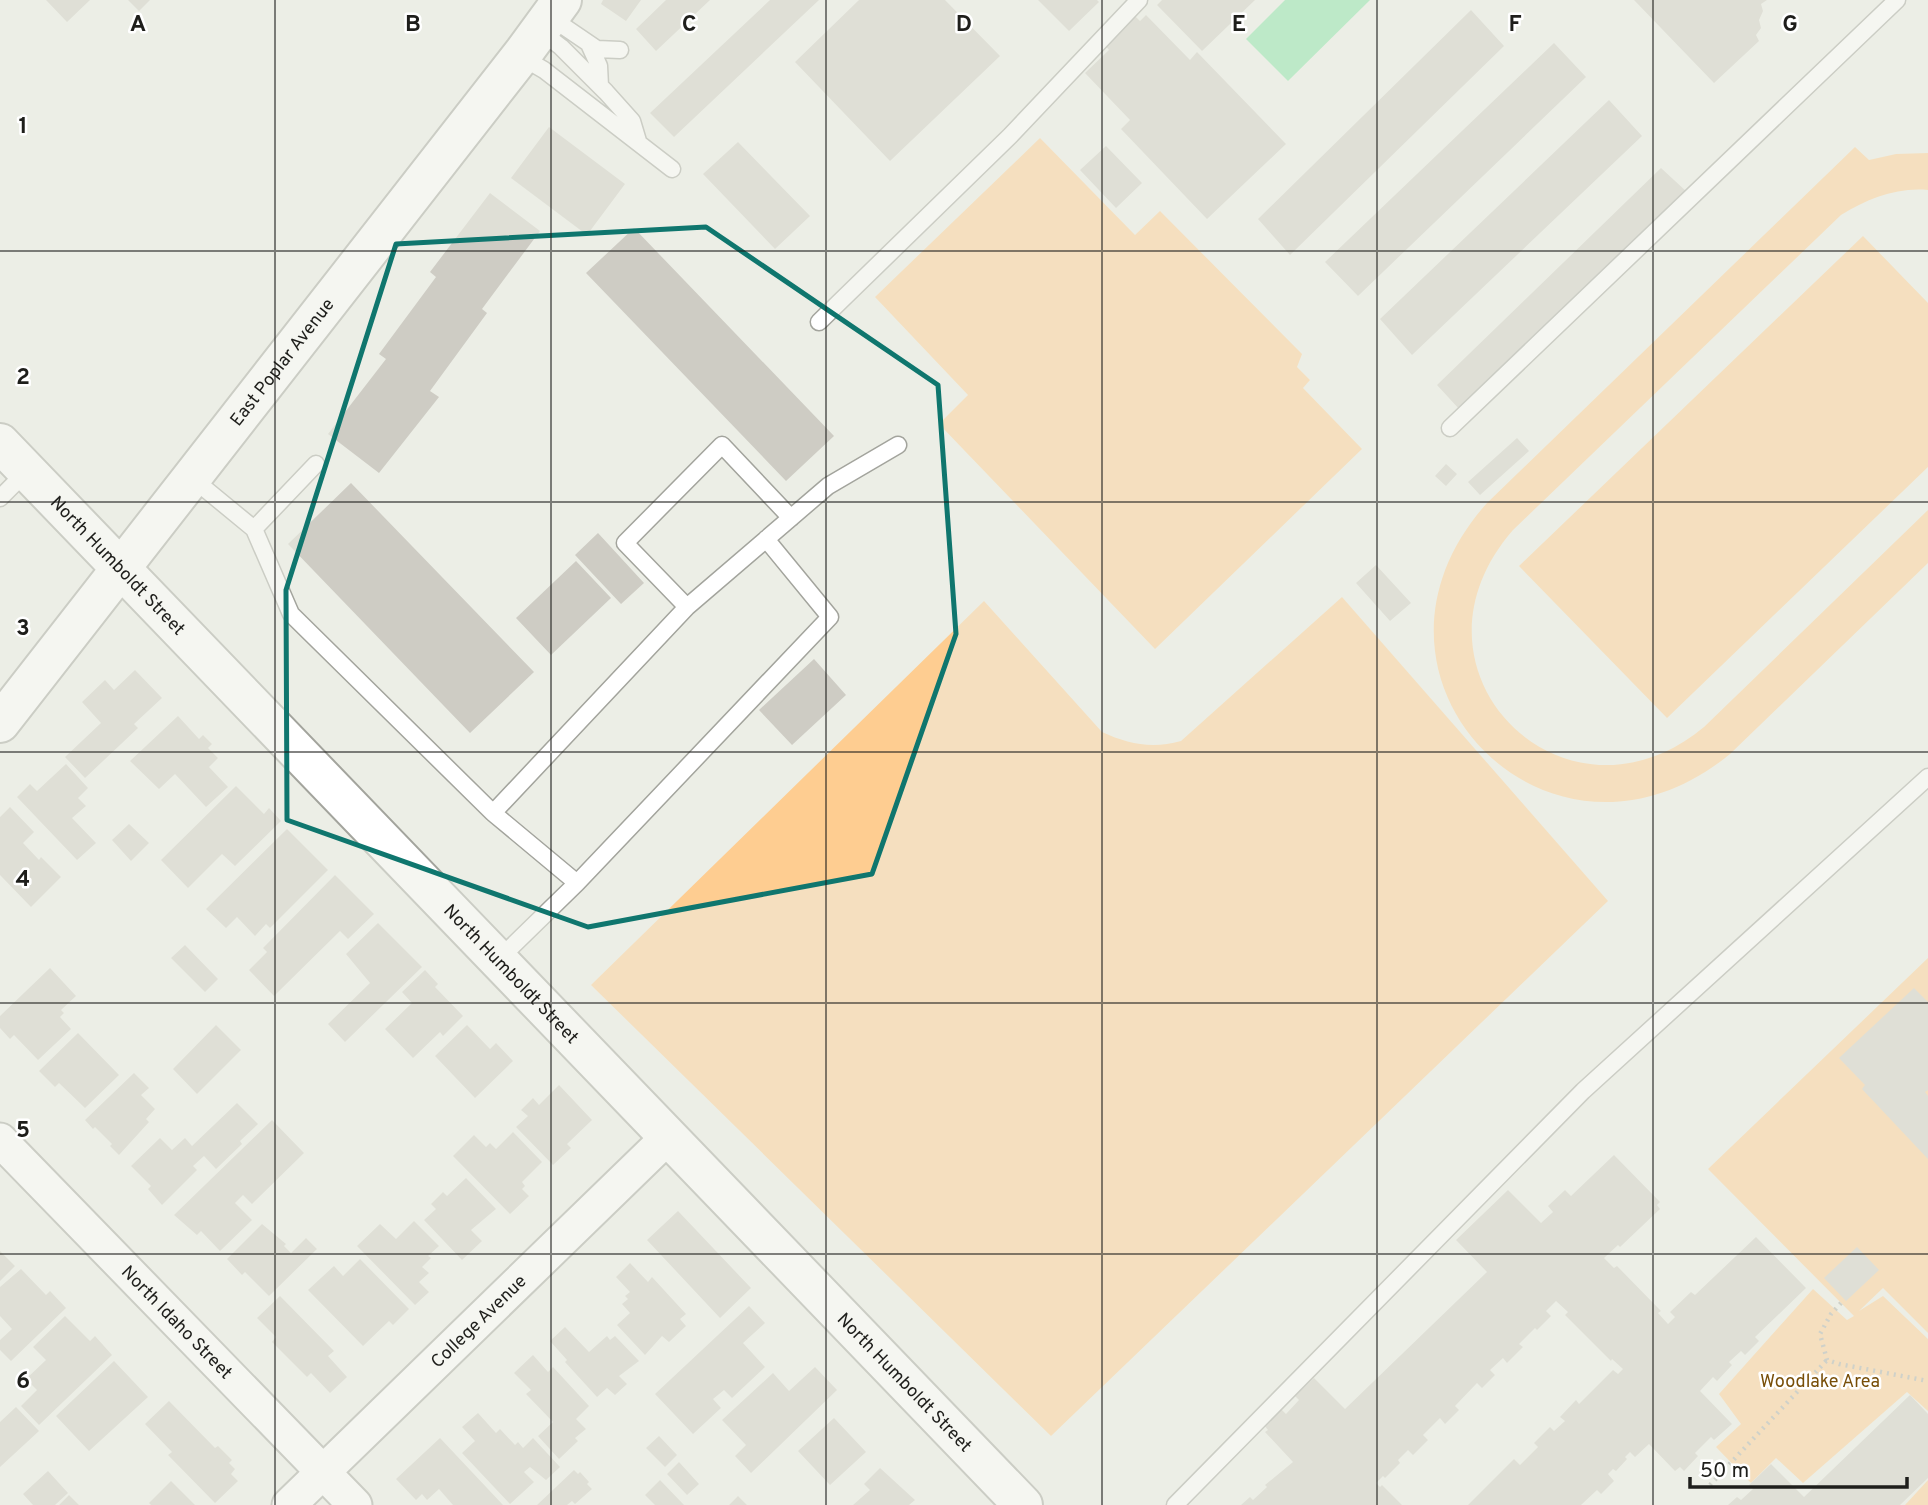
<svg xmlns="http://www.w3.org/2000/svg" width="1928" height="1505" font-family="Overpass,sans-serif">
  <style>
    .green { fill: #fecd91 }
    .water { fill: #83e3a4 }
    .building { fill: #ceccc4 }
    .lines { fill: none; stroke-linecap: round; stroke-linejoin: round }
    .lane-casing { stroke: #a3a49d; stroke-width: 19 }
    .street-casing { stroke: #a3a49d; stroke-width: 37 }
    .secondary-casing { stroke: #a3a49d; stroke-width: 42 }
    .path { stroke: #acada7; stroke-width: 4.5; stroke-dasharray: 2 5; stroke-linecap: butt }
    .lane { stroke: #fff; stroke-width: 16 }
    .street { stroke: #fff; stroke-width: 33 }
    .secondary { stroke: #fff; stroke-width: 38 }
    .marked { fill: none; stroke: #0f766e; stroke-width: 5; stroke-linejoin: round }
    .grid { fill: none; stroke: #1e1e1b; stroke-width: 2; stroke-opacity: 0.55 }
    .labels { text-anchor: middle; stroke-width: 5; stroke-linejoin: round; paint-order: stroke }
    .street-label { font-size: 18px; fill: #1e1e1b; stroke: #fff }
    .park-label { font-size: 18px; fill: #784e08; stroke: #fff }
    .grid-label { font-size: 23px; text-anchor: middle; font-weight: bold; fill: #1e1e1b; stroke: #fff; stroke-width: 5; stroke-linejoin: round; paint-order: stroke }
  </style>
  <rect width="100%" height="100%" fill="#eceee6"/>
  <path class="green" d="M1040 138 1135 235 1160 211 1302 354 1297 367 1310 380 1303 388 1362 449 1155 649 939 424 968 395 875 297Z
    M1855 147 1869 160 1896 154 1928 153V190C1897 187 1867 199 1841 215L1513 530C1391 670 1565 843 1704 727L1928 510V563L1730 754C1550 902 1331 677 1487 503Z
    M1863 236 1928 303V467L1667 718 1519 566Z
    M1342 597 1608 901 1051 1436 591 985 984 601 1102 732C1128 744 1152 749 1181 741Z
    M1928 958V1333L1883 1288 1859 1311 1883 1296 1928 1339V1411L1907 1392 1803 1483 1776 1458 1751 1483 1716 1447 1741 1424 1719 1394 1813 1289 1847 1320 1854 1316 1708 1169Z
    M1928 1480V1505H1905Z"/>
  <path class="water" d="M1285 0H1370L1288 81 1246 39Z"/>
  <path class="building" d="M46 0H90L67 22Z
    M128 0H150L139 11Z
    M603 0H641L626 21 601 4Z
    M666 0H710L656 51 636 29Z
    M770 0H819L674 137 650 113Z
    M859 0H945L1000 56 890 161 795 62Z
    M1038 0H1097L1099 2 1069 31Z
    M1162 0H1255L1202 51 1157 5Z
    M1634 0H1767L1761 4 1763 11 1759 20 1761 28 1756 35 1759 41 1714 83Z
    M1471 10 1504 46 1290 255 1258 219Z
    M1146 15 1190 60 1197 52 1286 144 1207 219 1121 129 1130 120 1085 73 1109 50 1105 45 1135 16 1140 21Z
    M1554 43 1586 77 1358 296 1325 262Z
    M1609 100 1642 136 1412 355 1380 319Z
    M549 127 625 184 587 235 511 178Z
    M738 142 810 216 775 249 703 174Z
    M1106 146 1142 183 1116 208 1080 170Z
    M1661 168 1687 192 1460 410 1437 385Z
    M490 193 540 231 482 309 487 313 430 391 439 397 379 473 328 434 386 359 379 354 436 277 430 272Z
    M634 228 834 436 786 481 586 273Z
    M1517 438 1529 451 1480 495 1468 482Z
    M1446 464 1457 474 1446 486 1435 476Z
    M351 483 534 672 470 733 288 544Z
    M598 533 644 583 621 604 575 555Z
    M576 561 611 598 551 655 516 618Z
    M1376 565 1411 603 1390 621 1356 583Z
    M814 659 846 695 792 745 759 710Z
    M135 670 162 698 134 724 138 728 85 778 65 757 101 723 82 702 105 680 114 690Z
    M178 716 199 739 203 735 212 744 208 748 218 758 209 767 228 787 206 807 175 774 159 789 130 761Z
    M66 764 88 788 78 798 86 806 72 818 96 843 77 860 17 797 30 784 37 791Z
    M236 786 264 814 269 808 281 821 235 866 222 854 188 888 161 860Z
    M10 807 34 832 23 843 39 860 41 857 61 877 31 907 0 875V817Z
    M129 824 149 843 131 861 112 840Z
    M287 829 328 870 270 928 266 924 255 936 237 917 226 928 206 909Z
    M335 875 374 914 348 939 340 931 274 996 249 970 267 952 263 948Z
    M378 923 422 967 345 1042 328 1024 370 983 346 954Z
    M185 945 218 979 205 992 171 958Z
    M50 968 76 996 61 1010 64 1013 60 1017 71 1029 38 1060 14 1035 10 1039 0 1028V1016Z
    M425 970 438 984 435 987 463 1016 443 1036 440 1032 413 1058 385 1029 412 1003 402 992Z
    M1914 988 1928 1002V1090L1925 1092 1928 1096V1159L1862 1089 1865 1085 1839 1058Z
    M216 1025 241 1050 197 1094 173 1069Z
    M467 1025 490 1049 496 1043 513 1061 475 1098 435 1056Z
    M78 1033 119 1075 85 1108 59 1083 55 1087 39 1071Z
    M134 1073 149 1088 141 1095 155 1109 146 1119 149 1122 119 1155 110 1146 112 1144 95 1127 93 1129 85 1120Z
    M559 1085 592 1120 567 1144 571 1148 553 1165 516 1127 528 1116 521 1110 533 1098 539 1105Z
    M237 1103 258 1124 240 1141 242 1144 216 1169 204 1156 193 1166 197 1170 162 1205 148 1189 151 1186 131 1166 160 1138 172 1150 185 1138 192 1146Z
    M272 1120 304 1153 252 1204 243 1195 235 1203 252 1220 220 1251 201 1231 197 1235 174 1215Z
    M513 1132 542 1162 522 1182 525 1186 522 1189 529 1196 510 1214 453 1156 474 1135 486 1147 490 1143 496 1149Z
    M1614 1155 1660 1202 1657 1205 1660 1209 1620 1247 1618 1245 1604 1258 1614 1268 1617 1266 1661 1311 1658 1313 1668 1324 1675 1317 1670 1312 1691 1292 1695 1295 1756 1237 1806 1288 1755 1337 1759 1341 1745 1355 1741 1351 1729 1362 1732 1365 1717 1381 1713 1377 1700 1391 1732 1424 1714 1440 1711 1437 1695 1453 1698 1456 1684 1471 1680 1467 1675 1471 1649 1444 1635 1457 1630 1452 1625 1457 1627 1459 1616 1471 1613 1469 1608 1474 1614 1481 1601 1494 1597 1490 1581 1505H1468L1514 1459 1520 1465 1538 1447 1534 1443 1550 1427 1554 1431 1565 1421 1560 1417 1576 1400 1579 1404 1613 1370 1618 1374 1623 1369 1612 1359 1611 1361 1565 1315 1568 1312 1556 1301 1546 1311 1551 1316 1537 1330 1535 1328 1519 1344 1523 1347 1507 1363 1503 1358 1490 1370 1495 1375 1482 1388 1477 1383 1455 1406 1459 1410 1445 1424 1440 1418 1423 1435 1428 1440 1413 1455 1408 1450 1398 1460 1400 1463 1385 1478 1383 1476 1376 1483 1380 1487 1382 1485 1402 1505H1241L1250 1497 1253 1500 1267 1487 1265 1485 1293 1462 1265 1432 1268 1430 1264 1425 1281 1409 1286 1414 1299 1400 1295 1396 1314 1378 1345 1409 1487 1272 1456 1240 1508 1190 1541 1223 1553 1212 1548 1206 1565 1190 1571 1196Z
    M466 1178 496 1209 471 1230 482 1241 462 1260 424 1220 436 1209 431 1204 443 1192 447 1196Z
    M678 1211 751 1288 720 1318 647 1240Z
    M414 1221 439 1246 428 1256 431 1258 422 1267 429 1273 419 1282 429 1292 415 1305 357 1246 380 1224 396 1239Z
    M262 1224 286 1244 284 1246 291 1253 306 1238 317 1249 269 1296 245 1272 242 1275 227 1259Z
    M1857 1247 1879 1270 1846 1301 1824 1278Z
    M0 1251 15 1266 0 1281Z
    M360 1259 409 1309 393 1325 389 1321 363 1346 308 1290 334 1266 343 1276Z
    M630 1263 648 1282 652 1277 686 1314 680 1319 686 1326 669 1342 662 1336 645 1355 617 1325 630 1313 622 1304 628 1299 625 1296 630 1292 616 1277Z
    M21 1269 46 1295 50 1291 66 1308 11 1361 0 1350V1340L12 1329 0 1316V1287Z
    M280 1296 334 1351 328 1356 347 1377 330 1393 311 1373 307 1377 272 1342 276 1337 257 1318Z
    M749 1306 765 1323 743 1343 765 1367 732 1398 724 1390 713 1399 721 1408 693 1434 655 1394Z
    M65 1316 90 1341 95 1336 112 1355 39 1425 21 1406 37 1390 26 1379 46 1360 33 1347Z
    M565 1327 589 1352 607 1336 610 1340 615 1336 639 1361 619 1376 627 1384 615 1395 607 1388 597 1397 565 1362 567 1360 550 1341Z
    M533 1355 548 1372 553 1367 589 1406 576 1419 586 1429 575 1438 578 1441 559 1459 538 1436 553 1422 526 1394 531 1390 514 1373Z
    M114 1361 148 1397 89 1451 56 1416Z
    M815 1367 837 1390 751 1473 735 1456 746 1445 722 1420 773 1373 789 1391Z
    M1910 1395 1928 1414V1478L1900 1505H1728L1737 1497 1741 1500 1753 1489 1749 1485 1771 1464 1804 1497Z
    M169 1401 215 1448 218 1446 232 1460 229 1463 235 1469 231 1474 238 1481 215 1503 168 1455 172 1452 145 1424Z
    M16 1407 39 1431 0 1467V1422Z
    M478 1413 496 1433 500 1429 515 1445 518 1442 523 1448 533 1438 560 1467 546 1480 530 1467 524 1472 534 1482 510 1504 462 1453 475 1441 462 1427Z
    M834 1418 866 1452 830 1485 798 1451Z
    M659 1436 677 1455 665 1467 646 1448Z
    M440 1438 503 1505H453L439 1489 427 1500 422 1494 416 1500 396 1479Z
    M679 1462 699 1484 687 1495 667 1474Z
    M880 1468 915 1500 909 1505H853L870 1490 864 1484Z
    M574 1470 578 1474 580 1472 589 1482 587 1484 592 1489 575 1504 572 1501 567 1505H537Z
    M48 1471 68 1493 55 1505H33L23 1494Z
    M660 1480 684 1505H655L645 1495Z
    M171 1481 195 1505H151L149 1503Z
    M69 1495 79 1505H59Z
    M738 1496 747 1505H729Z"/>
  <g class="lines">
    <g class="lane-casing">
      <path id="lane" d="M550 17 597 49 620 50
        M540 31 561 47 606 92 632 121 638 141
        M589 44 599 66 600 86
        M520 56 544 70 672 169
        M819 322 1010 136 1139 0
        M1450 428 1897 0
        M192 478 254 529 291 614 493 813 687 607 828 486 898 445
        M0 498 27 471
        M254 529 316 464
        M687 607 625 543 722 445 791 518
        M493 813 577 883 498 960
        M577 883 830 617 766 539
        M1175 1505 1583 1091 1928 777"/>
    </g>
    <g class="street-casing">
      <g id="street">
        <path id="s1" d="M0 1140 355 1505"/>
        <path id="s2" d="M289 1505 668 1137"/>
      </g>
    </g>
    <g class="secondary-casing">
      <g id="secondary">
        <path id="s3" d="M0 443 1023 1505"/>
        <path id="s4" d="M0 723 524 52 562 0"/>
      </g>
    </g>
    <path class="path" d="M1841 1303 1831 1314 1820 1334 1827 1360 1839 1364 1928 1381
      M1710 1485 1827 1360"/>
    <use href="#lane" class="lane"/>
    <use href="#street" class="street"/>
    <use href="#secondary" class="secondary"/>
  </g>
  <path d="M0 0H1928V1505H0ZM706 227 938 385 956 634 872 874 588 927 287 820 286 590 396 244Z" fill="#eceee6" fill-opacity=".55" fill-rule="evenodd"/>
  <path class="marked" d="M706 227 938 385 956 634 872 874 588 927 287 820 286 590 396 244Z"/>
  <path class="grid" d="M275 0V1505M551 0V1505M826 0V1505M1102 0V1505M1377 0V1505M1653 0V1505M0 251H1928M0 502H1928M0 752H1928M0 1003H1928M0 1254H1928"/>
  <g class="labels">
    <g class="street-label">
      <text dy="6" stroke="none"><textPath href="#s4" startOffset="458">East Poplar Avenue</textPath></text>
      <text dy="6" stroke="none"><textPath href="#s3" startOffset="170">North Humboldt Street</textPath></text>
      <text dy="6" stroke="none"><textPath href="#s3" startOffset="737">North Humboldt Street</textPath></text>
      <text dy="6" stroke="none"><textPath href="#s2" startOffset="264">College Avenue</textPath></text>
      <text dy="6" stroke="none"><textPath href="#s1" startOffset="254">North Idaho Street</textPath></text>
      <text dy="6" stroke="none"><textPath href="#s3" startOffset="1304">North Humboldt Street</textPath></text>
    </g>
    <g class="park-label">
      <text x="1820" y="1387">Woodlake Area</text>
    </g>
  </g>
  <g class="grid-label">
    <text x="138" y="31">A</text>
    <text x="413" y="31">B</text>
    <text x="689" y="31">C</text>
    <text x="964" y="31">D</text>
    <text x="1239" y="31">E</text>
    <text x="1515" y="31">F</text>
    <text x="1790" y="31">G</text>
    <text x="23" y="133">1</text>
    <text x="23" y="384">2</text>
    <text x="23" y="635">3</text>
    <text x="23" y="886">4</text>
    <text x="23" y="1137">5</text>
    <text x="23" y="1388">6</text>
  </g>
  <path d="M1690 1477v10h217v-10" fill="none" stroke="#1e1e1b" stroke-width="3.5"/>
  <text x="1700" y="1477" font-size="21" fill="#1e1e1b" stroke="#ffffff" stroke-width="5" paint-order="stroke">50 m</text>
</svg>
